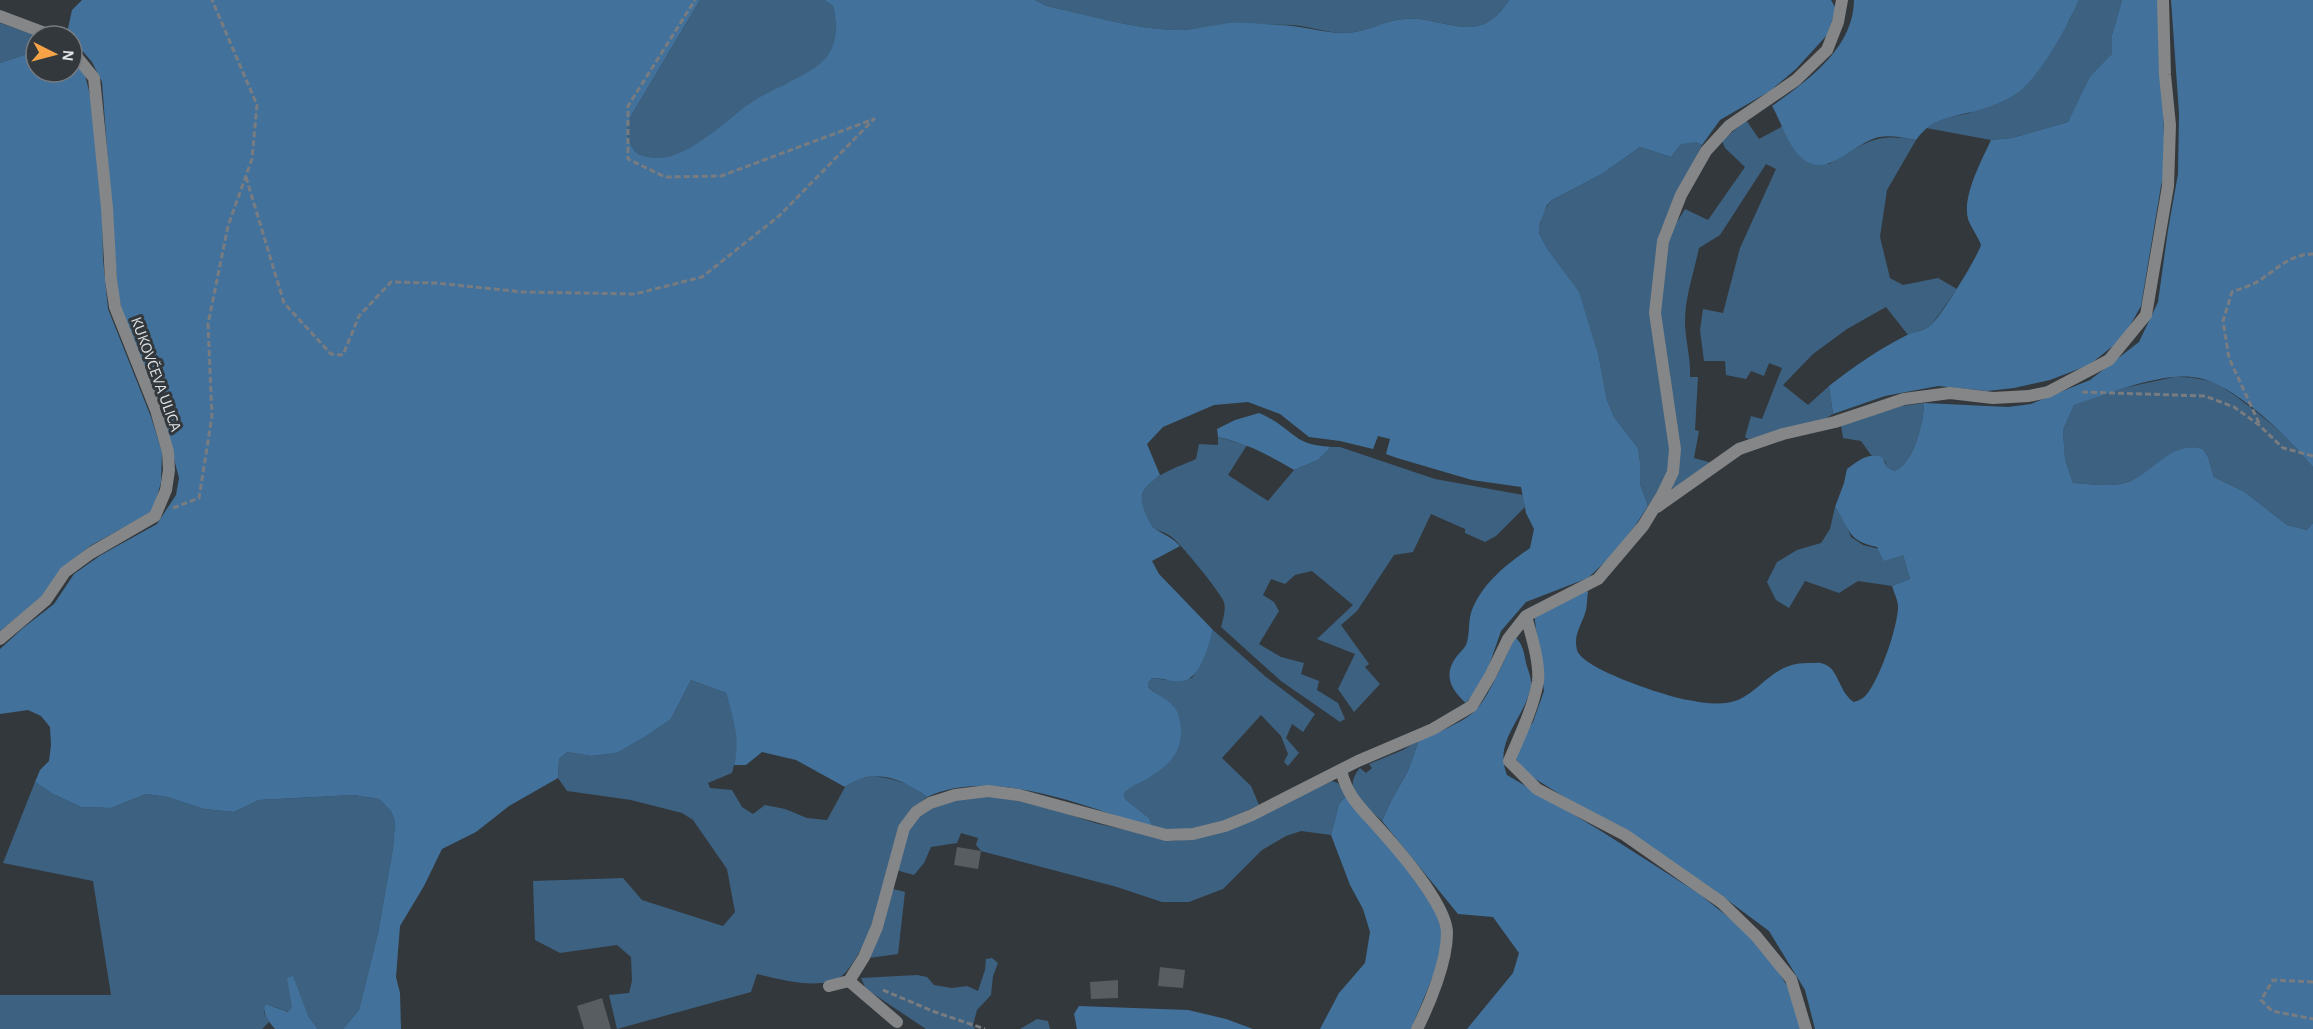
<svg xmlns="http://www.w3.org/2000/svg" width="2313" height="1029" font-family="'Alegreya Sans',sans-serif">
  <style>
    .green { fill: #3d6180 }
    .forest { fill: #42729b }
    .building { fill: #575d61 }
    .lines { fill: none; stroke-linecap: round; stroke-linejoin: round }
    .path { stroke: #787c80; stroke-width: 3; stroke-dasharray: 6 3; stroke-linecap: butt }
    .minor { stroke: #848688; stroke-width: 12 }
    .labels { text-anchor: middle; stroke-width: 6; stroke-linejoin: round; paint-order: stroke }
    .street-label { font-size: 16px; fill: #dfe2e5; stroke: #33383c }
  </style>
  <rect width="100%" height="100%" fill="#33383c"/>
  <path class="green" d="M700 0H824L833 6C837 23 838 45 826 59 809 77 772 88 751 103 724 121 681 169 645 156 640 155 637 154 634 150 625 136 626 131 631 116Z
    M1035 0H1509C1478 49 1446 16 1406 19 1386 20 1370 31 1349 33 1329 34 1311 26 1291 25 1261 24 1230 27 1200 28 1190 29 1181 31 1172 30 1130 28 1088 15 1047 6Z
    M2079 0H2122L2112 35V54L2079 101 2068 122 2012 138 1991 140 1926 128 1940 119 1970 113 2069 21Z
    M0 23 38 36H36V47L27 54 0 63Z
    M1746 120 1759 139 1783 126 1795 150 1829 164C1865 144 1873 132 1916 140L1887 190 1880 237 1890 278 1903 285 1938 278 1957 289 1930 327 1908 335 1886 307 1847 329 1813 354 1783 385 1808 405 1829 386 1833 414 1823 420 1757 437 1748 439 1745 437 1751 416 1762 419 1782 368 1769 363 1764 376 1751 371 1746 379 1726 375 1725 361H1704L1700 330 1703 309 1723 313 1740 248 1776 169 1766 164 1720 235 1699 248C1694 272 1685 297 1685 321 1685 340 1691 358 1690 377H1698L1695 430 1699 431 1694 458 1712 463 1674 491 1672 487 1659 321 1667 238 1685 209 1708 220 1745 167 1725 148 1722 141Z
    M1687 142H1696L1702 145 1671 206 1660 232 1654 272 1671 449 1668 475 1648 506 1640 484V462L1638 448 1614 417 1607 400 1599 358 1539 233C1540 221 1543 209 1552 200L1602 174 1640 147 1671 157 1681 144Z
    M2174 377C2189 377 2201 378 2215 383 2233 391 2308 451 2313 467 2313 478 2313 511 2313 523L2307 530 2287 525 2245 492 2214 477 2208 457 2203 449C2170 439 2153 476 2125 483 2109 487 2089 484 2073 483L2065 459 2063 430 2074 405 2119 389Z
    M1924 403C1924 422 1914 463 1894 471L1887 467 1885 461 1871 455 1861 441 1843 438 1841 425 1902 406Z
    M1218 437 1247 445 1228 475 1268 501 1294 470 1318 460 1331 447H1340L1435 479 1523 495 1525 507 1496 536 1485 542 1465 533V529L1431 514 1413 552 1394 555 1357 611 1341 625 1369 664 1365 667 1380 684 1354 712 1338 689 1355 654 1317 639 1353 605 1312 571 1295 575 1285 584 1271 579 1263 595 1274 602 1279 611 1259 644 1281 657 1304 663 1301 674 1319 681 1317 690 1338 703 1345 719 1340 722 1281 681 1221 627C1223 619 1227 608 1223 600 1216 587 1184 548 1173 538 1167 532 1155 531 1150 524 1123 483 1167 472 1196 459L1199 444 1218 445Z
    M1835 507 1845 521 1851 537 1863 545 1903 555 1910 579 1892 586 1858 581 1839 593 1805 581 1789 608 1776 600 1767 582 1777 562 1797 550 1821 543 1830 529Z
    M1213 630 1266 677 1315 714 1303 732 1292 724 1286 738 1299 753 1288 766 1284 762 1288 754 1281 736 1261 715 1222 758 1251 786 1259 805 1208 828 1177 830 1153 828 1149 818 1125 799 1124 794 1129 788 1156 773 1174 707 1148 687V683L1152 678 1167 680 1192 678 1201 663Z
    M691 680 726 693 735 723 738 750 732 773 708 783 710 788 732 790 742 807 753 814 765 805 785 809 807 818 827 820 845 787 856 779 874 776 891 779 911 785 927 797 915 807C902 842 867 962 839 978 818 990 779 979 757 974L751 992 617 1029 609 995 629 993 632 981 631 957 617 945 560 953 535 940 533 881 623 878 642 900 723 926 735 912 727 869 693 820 682 813 631 800 567 791 558 778 559 759 567 752 591 756 617 753 648 735 671 719Z
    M1419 740 1408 771 1391 801 1382 821C1366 805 1340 791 1360 768L1366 773 1372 768 1369 764 1403 750Z
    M1332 781 1338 783 1346 796 1339 804 1331 835 1301 831 1286 836 1262 850 1223 889 1189 902H1162L1117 887 981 851 976 845 978 838 961 833 957 843 931 847 924 863 914 875 896 870 904 837 922 810 950 798 992 794 1065 813 1095 823 1174 841 1209 834Z
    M35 782 53 794 81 807 111 808 146 794 167 797 204 809 234 812 259 800 353 795 379 799 391 811 395 822 393 848 378 933 359 1010 343 1029H318L308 1016 292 1007 289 1012 266 1004 264 1013 269 1022 262 1029H0V995H111L93 881 3 863Z
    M893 889 905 892 898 954 869 958Z
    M992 958 998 963 993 976 991 995 977 1010 973 1025 975 1029H926L866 989 861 978 917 975 927 977 934 985 952 988 967 986 978 991 985 970 986 959Z
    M1037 1019 1048 1021 1050 1029H1020Z"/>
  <path class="forest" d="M82 0H700L631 116C626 131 625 136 634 150 637 154 640 155 645 156 682 169 727 117 755 100 774 88 812 74 825 59 838 45 837 23 833 6L824 0H1035L1047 6C1088 15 1131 28 1172 30 1192 31 1212 25 1231 23 1246 22 1262 24 1277 25 1302 25 1324 34 1349 33 1370 31 1385 20 1406 19 1446 16 1478 49 1509 0H1831L1836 9 1827 35 1796 69 1770 91 1720 120 1702 145 1696 142 1681 144 1671 157 1640 147 1602 174 1552 200 1547 205 1540 223 1539 233 1547 249 1579 292 1599 358 1607 400 1614 417 1638 448 1640 462V484L1648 506 1635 526 1609 558 1588 578 1526 602 1501 631 1484 680 1466 703C1450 689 1443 674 1457 656 1460 652 1464 649 1466 645 1470 635 1468 623 1471 613 1481 584 1506 565 1530 548L1534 529 1526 513 1521 487 1472 480 1397 458 1386 454 1390 439 1378 436 1373 449 1340 441 1309 437 1280 414 1248 402 1214 405 1163 427 1147 444 1160 475C1143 488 1137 494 1146 515 1148 519 1150 524 1153 527 1163 535 1171 536 1180 546L1152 561 1159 574 1213 630C1208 645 1201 680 1181 681 1172 682 1162 678 1152 678L1148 683V687C1155 694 1168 699 1174 707 1179 712 1180 722 1181 729 1182 755 1165 769 1143 781 1135 785 1129 787 1124 794L1125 799 1149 818 1153 828C1087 807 994 766 927 797 902 778 872 767 845 787L796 760 762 752 746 765H734C741 740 733 718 726 693L691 680 671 719 648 735 617 753 591 756 567 752 559 759 558 778 509 806 476 832 442 849 424 886 400 926 396 977 400 993 401 1029H343L359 1010 378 933 393 848 395 822 391 811 379 799 353 795 259 800 234 812 204 809 167 797 146 794 111 808 81 807 53 794 35 782 40 770 49 761 51 745 50 727 41 716 28 710 0 714V649L23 628 54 604 74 574 101 555 157 524 176 495 179 478 161 409 128 331 118 295 102 82 92 62 67 33 72 10Z
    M1854 0H2079C2068 25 2038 81 2014 95 2001 103 1982 110 1967 113 1943 119 1932 119 1916 140 1904 138 1892 135 1879 137 1851 143 1824 186 1796 152 1786 139 1780 120 1772 106 1807 81 1854 48 1854 0Z
    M2122 0H2160L2165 170 2161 186 2141 306 2123 338 2089 365 2050 380 2014 388 1987 391 1938 386 1885 396 1833 414 1829 386C1853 367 1879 349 1907 335 1914 332 1922 331 1929 327 1939 320 1977 258 1981 245 1978 236 1971 228 1968 219 1962 196 1982 160 1991 140L2012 138 2068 122 2090 77 2112 54V35Z
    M2171 0H2313V467C2291 439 2235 385 2199 378 2165 370 2107 394 2074 405L2063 430 2065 459 2073 483C2089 484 2109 487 2125 483 2153 475 2170 439 2203 449L2208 457 2214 477 2245 492 2287 525 2307 530 2313 523V1029H1815L1805 990 1769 931 1714 890 1529 775 1516 759 1522 739 1533 722 1544 691 1534 613 1586 590 1588 592C1587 598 1587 605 1586 610 1582 625 1573 634 1577 650 1582 669 1668 697 1688 700 1703 703 1723 706 1738 700 1765 687 1774 662 1810 663 1814 663 1820 662 1824 664 1839 669 1839 693 1854 702 1857 701 1860 700 1863 698 1878 686 1899 624 1898 605 1897 599 1894 592 1892 586L1910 579 1903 555 1884 561 1877 547C1847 541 1851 530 1835 507L1844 483 1847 469C1860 460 1867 453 1882 457L1887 467 1894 471C1914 464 1924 421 1924 403L2008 407 2031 404 2090 380 2139 342 2158 302 2168 230 2178 174 2179 113Z
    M36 47V72H72V61L85 75 94 111 102 208 103 259 108 309 151 417 162 452 161 482 153 511 90 546 60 570 42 597 0 631V63L27 54Z
    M1259 413C1278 421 1284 429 1299 439 1309 445 1321 446 1331 447L1318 460 1294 470C1269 455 1246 443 1218 437L1217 429 1235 420Z
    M1515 637C1523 644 1524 653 1526 663 1528 670 1532 679 1531 686 1525 719 1493 740 1507 775L1601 831 1698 893 1742 928 1778 971 1792 994 1802 1029H1467L1513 973 1519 953 1493 917 1458 914 1382 821 1391 801 1408 771 1419 740C1435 734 1461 723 1474 712 1487 701 1507 654 1515 637Z
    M1346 796 1387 842 1433 905 1445 939 1441 957 1411 1029H1320L1339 993 1365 963 1370 932 1363 909 1350 885 1331 835 1339 804Z
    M293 976 308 1016 318 1029H275C269 1022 261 1013 266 1004L288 1012 292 1007 287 978Z
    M1079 1006 1188 1010 1226 1019 1253 1029H1077L1074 1014Z"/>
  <path class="building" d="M957 847 981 851 978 869 954 865Z
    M1160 967 1185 970 1183 988 1158 986Z
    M1118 980V998L1091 999 1090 982Z
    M602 998 611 1029H584L577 1006Z"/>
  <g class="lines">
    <path class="path" d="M246 177 284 303 331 354 343 355 359 316 391 282 436 283 523 292 635 294 702 277 779 216 874 119 721 176 665 177 628 159V106L695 0
      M2082 392 2205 396 2234 407 2259 425 2283 448 2313 456
      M2259 423 2229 358 2223 321 2232 292C2242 288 2254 285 2263 278 2279 267 2292 254 2313 254
      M173 508 199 498 212 416 208 324 228 226 252 159 257 105 212 0
      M2313 982 2273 980 2261 1000 2272 1011 2313 1019
      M883 990 935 1012 985 1029"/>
    <path class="minor" d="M0 16 53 36
      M1657 507 1739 449 1783 434 1835 422 1904 399 1950 393 1993 398 2029 396 2048 392 2109 360 2146 315 2168 186 2170 125 2165 75 2163 0
      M1526 616C1531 634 1540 663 1538 681 1533 709 1520 735 1509 761L1537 789 1625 835 1721 902 1756 936 1791 979 1806 1029
      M0 639 46 600 65 572 91 553 155 516 166 490 169 470 168 452 156 410 115 307 111 280 107 208 94 78 72 51
      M1341 770C1347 796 1360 807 1377 826 1396 847 1447 905 1447 933 1447 962 1430 1003 1417 1029
      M849 981 897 1022
      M829 986 849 981 864 957 877 927 904 828 916 812 930 803 955 795 988 791 1019 795 1166 835 1193 834 1225 826 1252 815 1358 761 1433 729 1472 706 1490 676 1508 639 1526 616 1598 579 1643 526 1662 495 1673 472 1675 449 1655 313 1663 241 1681 195 1706 151 1729 126 1796 80 1827 50 1838 22 1842 0"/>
  </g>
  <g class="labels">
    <g class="street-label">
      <text transform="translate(157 374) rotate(70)" y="6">KUKOVČEVA ULICA</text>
    </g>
  </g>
  <g transform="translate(54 54) rotate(96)"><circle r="28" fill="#33383c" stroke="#787c80" stroke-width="1.5"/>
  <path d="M0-4.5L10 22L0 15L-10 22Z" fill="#f6a247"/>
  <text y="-9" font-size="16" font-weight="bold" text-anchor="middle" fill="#dfe2e5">N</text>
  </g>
</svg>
